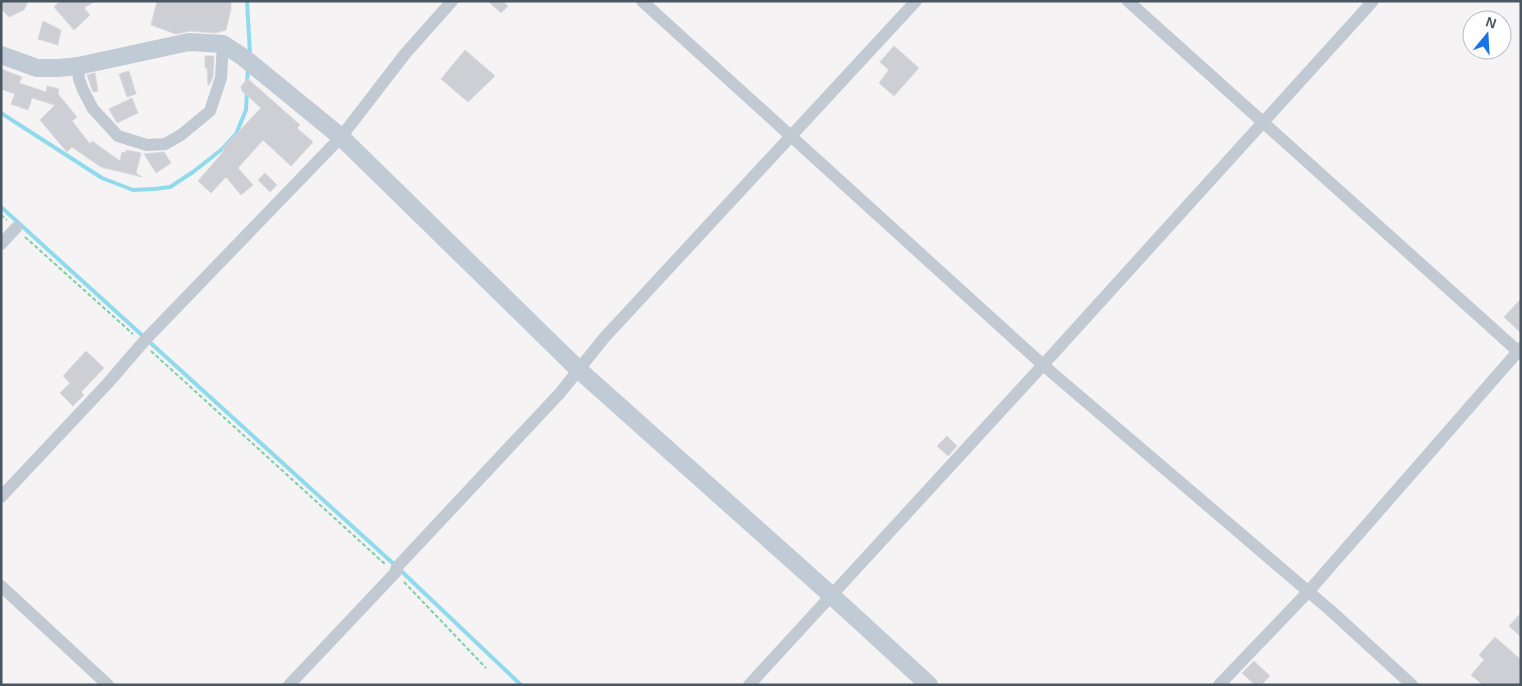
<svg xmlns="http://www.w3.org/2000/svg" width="1522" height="686" font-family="Arial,sans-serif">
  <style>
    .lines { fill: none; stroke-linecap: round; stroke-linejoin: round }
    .stream { stroke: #90daee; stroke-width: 4 }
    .building { fill: #cdcfd5; stroke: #d7d9de }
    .path { stroke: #7ad0a6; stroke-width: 2; stroke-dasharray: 4 2.5; stroke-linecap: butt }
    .street { stroke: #c1cad2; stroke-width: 12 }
    .secondary { stroke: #c1cbd6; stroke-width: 18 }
  </style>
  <rect width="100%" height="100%" fill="#f5f3f3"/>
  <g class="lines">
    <path class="stream" d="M247 1 250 54
      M247 84 248 69
      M1 113 102 178 133 190 154 189 170 187 193 172 221 150 236 134 246 110 247 91
      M1 207 397 567 521 685"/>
  </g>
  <path class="building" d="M1 1H28L24 10 9 17 1 9Z
    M60 1H95L84 8 90 15 74 30 54 7Z
    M157 1H231V9L226 30 215 33 190 31 176 34 151 25Z
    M488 1H503L508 6 501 13Z
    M43 21 61 30 58 45 38 39Z
    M894 46 919 68 894 96 879 83 889 70 880 62Z
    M465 50 495 76 468 102 441 79Z
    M205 56H214L213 76 210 84 208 85 207 68H205Z
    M1 69 22 77 19 83 46 92 47 86 59 89 58 94 77 117 72 121 90 144 92 141 120 161 122 152 126 153V150L141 153 136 173 142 177 101 167 72 147 67 152 40 120 55 105 32 98 28 110 11 104 15 94 1 89Z
    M129 71 136 94 127 97 119 74Z
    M95 73 98 91 93 92 87 75Z
    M248 79 300 125 297 128 313 142 291 166 263 140 238 168 253 185 241 195 226 177 211 193 198 181 224 151 222 149 261 108 242 91 241 86Z
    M132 98 138 113 117 123 109 109Z
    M164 152 171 163 156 173 144 154Z
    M265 173 277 185 270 192 258 180Z
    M1521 299V333L1504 317Z
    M86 351 104 368 81 392 84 395 73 406 60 393 70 383 63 376Z
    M947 436 957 446 948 456 937 446Z
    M1521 613V637L1509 626Z
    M1495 637 1521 660V685H1483L1471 675 1484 660 1479 655Z
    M1254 661 1270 676 1261 685H1255L1242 673Z"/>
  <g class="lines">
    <path class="path" d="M1 215 7 220
      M25 237 133 334
      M151 351 386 565
      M404 582 486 668"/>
    <path class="street" d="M642 1 1043 365 1330 610 1412 685
      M1128 1 1521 354
      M78 66 79 79 83 90 93 109 118 136 147 145 165 144 181 135 210 111 221 78 223 44
      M1 244 16 228
      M1 497 108 383 146 339 341 137 405 54 452 1
      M1 586 108 685
      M289 685 395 573 397 567 560 393 604 338 916 1
      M749 685 1043 365 1373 1
      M1219 685 1308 592 1521 348"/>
    <path class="secondary" d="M1 55 37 68H59L78 66 189 42 223 44 243 57 341 137 579 370 831 595 929 685"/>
  </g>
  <rect width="1522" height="686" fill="none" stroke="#4a5661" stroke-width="5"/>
  <g transform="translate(1487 35) rotate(18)"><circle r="24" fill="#ffffff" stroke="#b7bbc0"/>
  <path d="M0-4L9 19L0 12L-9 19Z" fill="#1a73e8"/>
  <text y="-8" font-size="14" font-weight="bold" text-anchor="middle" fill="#4a5661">N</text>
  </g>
</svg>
